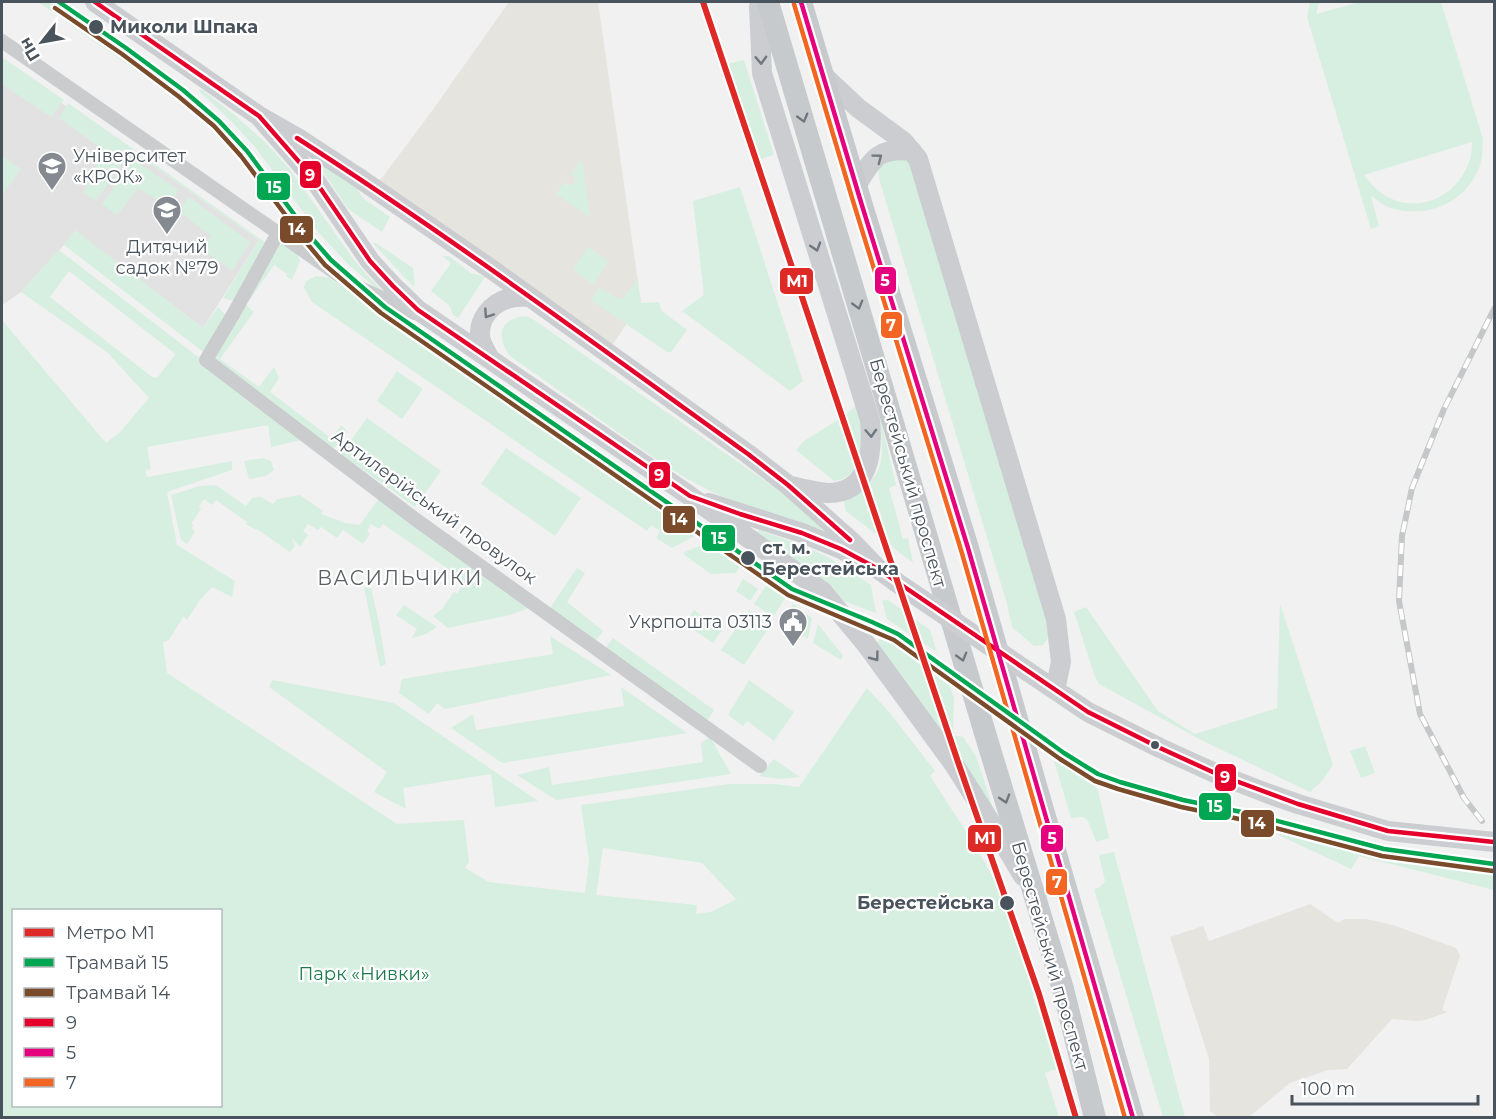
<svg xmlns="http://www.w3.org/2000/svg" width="1496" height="1119" font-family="Montserrat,sans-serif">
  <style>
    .commercial { fill: #e5e4de }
    .education { fill: #e3e2e2 }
    .green { fill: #d7efe0; fill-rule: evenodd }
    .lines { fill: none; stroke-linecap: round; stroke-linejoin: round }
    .minor { stroke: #cbccce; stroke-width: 14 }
    .secondary { stroke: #cbcdd0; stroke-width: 20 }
    .primary { stroke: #c7cacc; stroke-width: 22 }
    .rail-casing { stroke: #c6c7c8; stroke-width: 6 }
    .rail { stroke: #fff; stroke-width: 4; stroke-dasharray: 11; stroke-linecap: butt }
    .secondary-bridge { stroke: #cbcdd0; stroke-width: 20 }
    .bus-1-casing { stroke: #fff; stroke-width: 9 }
    .bus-2-casing { stroke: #fff; stroke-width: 9 }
    .bus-3-casing { stroke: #fff; stroke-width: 9 }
    .bus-1 { stroke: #e4002b; stroke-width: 4.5 }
    .bus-2 { stroke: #e5007d; stroke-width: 4.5 }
    .bus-3 { stroke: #f26522; stroke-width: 4.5 }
    .tram-1-casing { stroke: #fff; stroke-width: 9 }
    .tram-2-casing { stroke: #fff; stroke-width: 9 }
    .tram-1 { stroke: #00a651; stroke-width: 4.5 }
    .tram-2 { stroke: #7a4b2a; stroke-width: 4.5 }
    .metro-1-casing { stroke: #fff; stroke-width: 10 }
    .metro-1 { stroke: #dd2a26; stroke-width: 6 }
    .oneway { stroke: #70787f }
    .oneway2 { stroke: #6f777e }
    .stop-dot { fill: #49535c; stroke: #fff; stroke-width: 2 }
    .labels { text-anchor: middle; stroke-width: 4.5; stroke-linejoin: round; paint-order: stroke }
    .stop-label { font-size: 18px; font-weight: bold; fill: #49535c; stroke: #fff; text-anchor: start }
    .poi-label { font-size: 18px; fill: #49535c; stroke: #fff; text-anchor: start }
    .street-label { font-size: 18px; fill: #49535c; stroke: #fff }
    .park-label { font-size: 18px; fill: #1d7a4c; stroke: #fff }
    .neighbourhood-label { font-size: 20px; letter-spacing: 1.5px; fill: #5c6064; stroke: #fff }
    .line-badge { stroke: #fff; stroke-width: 2 }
    .badge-label { font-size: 16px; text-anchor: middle; font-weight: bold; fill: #fff }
  </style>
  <rect width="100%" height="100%" fill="#f1f1f1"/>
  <path class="commercial" d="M509 2H598L641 303 612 345 378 183 429 115Z
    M1310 904 1338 923 1344 919H1366L1393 925 1456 948 1460 956 1442 1010 1448 1012 1425 1020 1417 1021 1392 1019 1347 1069 1328 1070 1290 1083 1249 1117H1218L1210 1111 1209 1059 1170 937 1203 926 1209 941Z"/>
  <path class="education" d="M2 61 130 151 131 150 259 240 203 328 75 231 64 245 21 292 2 305Z"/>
  <path class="green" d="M38 2H49L87 29H92C135 59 177 91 218 124V128Z
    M1310 2H1319L1316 14 1360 2H1441L1483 139C1482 146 1483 155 1481 162 1470 201 1428 220 1391 208 1384 206 1377 200 1371 196L1379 226 1371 229 1307 17ZM1472 142C1473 182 1432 216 1392 199 1380 194 1372 185 1364 175Z
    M2 57 64 100 51 117 2 84Z
    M744 60 774 155 752 162 722 65Z
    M201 89 237 117 266 143 289 168 354 260 381 290 379 291 347 263 319 233 255 147 232 122 199 91Z
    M68 103 265 242 237 302 223 298 259 240 131 150 96 201 83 192 93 177 98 179 102 172 96 167 100 159 94 153 98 146 59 118Z
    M2 156 21 169 3 194 2 193Z
    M891 157 907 160 913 169 1051 628 1048 638 1043 645 1034 646 1012 627 1007 604 880 182C877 167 879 166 891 157Z
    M134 160 178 190 169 207 138 188 117 215 102 204Z
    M318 160 352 182 363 198 390 217 382 232 348 209 317 163Z
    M580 161 582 162 590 215 588 216 556 194 565 182 569 185H573L575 181V177L571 174Z
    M740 187 803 381 790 391 682 311 704 295 693 201Z
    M189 197 250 242 232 271 202 249 211 236 179 211Z
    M75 230 203 328 218 307 227 316 209 350 202 351 64 245Z
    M373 243H376L413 268 415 287 404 277Z
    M276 244H283L297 254 300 261 292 280 286 276 287 274 274 265 246 305 254 312 220 359 259 387 274 367 279 378 270 392 331 438 342 425 347 432 336 447 332 448 212 360Z
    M588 247 608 261 593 285 573 270Z
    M59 250 201 359 302 440 271 447 268 425 147 447 151 469 146 470V475L148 477 232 461V470L167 492 177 545 235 581 232 597 212 587 200 600 187 620 183 617 169 640 163 642 167 673 397 824 464 820 469 862 465 868 489 882 585 893 589 861 581 805 729 784H775L799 787 867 688 890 713 935 771 930 776 973 842 998 886 1023 964H1026L1036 993 1033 995 1057 1069 1045 1073 1059 1117H2V320L106 443 119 433 149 398 108 353 21 292ZM69 271 174 353 175 355 157 378 152 377 50 297ZM603 848 702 863 736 899 743 896 711 912 696 914 697 905 596 895ZM14 910H220V1106H14Z
    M442 256H449L471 273 485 277 458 318 453 315 449 305 431 291 451 263Z
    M316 276 327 277 377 306 567 438 701 533 672 548 656 538 660 531 651 525 647 531 312 302 304 288 306 281Z
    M637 279 641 303 659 302 662 311 687 330 671 352H667L591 300 599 288 622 300Z
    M526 316 534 320 774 487 851 545 743 505 710 491 684 477 660 462 510 356C495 336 500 318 526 316Z
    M397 371 423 389 402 419 377 401Z
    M856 406 866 440 855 471 843 479 834 481 796 450 804 441 841 418Z
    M879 413 896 485 889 488 903 539 908 538 913 563 846 511 844 502C888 476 884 460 879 413Z
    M367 418 441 471 415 507 341 454Z
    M506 448 581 498 555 536 481 484Z
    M263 458 271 461 274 470 266 476 249 479 244 461Z
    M216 485 246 506 252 498 261 497 273 504 277 499 300 495 323 511 321 514 345 523 360 525 379 498 529 608 510 615 448 628 433 616 442 609 454 592 457 594 462 585 454 579 457 575 383 524 379 529 371 524 367 531 370 534 363 544 343 530 337 538 321 527 318 530 308 524 303 531 308 535 300 547 291 537 295 546 290 552 257 529 256 530 246 524 247 522 216 500 212 505 204 499 199 506 201 509 191 524 193 525 192 528 195 532 187 544 181 540 171 495 200 486Z
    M759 530 804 546 828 557 871 585 876 613 844 601 826 585 757 533Z
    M706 543 740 567 736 573 711 574 683 554 685 552Z
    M577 568 585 573 567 602 603 631 595 642 550 608Z
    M743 579 758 589 750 601 736 591Z
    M767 584 786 597 773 617 754 604Z
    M364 587 371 588 379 623 386 664 380 667Z
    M885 600H888L930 630 937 652 887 619 882 601Z
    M793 604 812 618 808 639 784 624 785 616Z
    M1280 604 1333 765 1322 781 1310 792 1201 740 1099 684 1095 677 1074 612 1086 607 1158 711 1195 734 1277 708Z
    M404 605 437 627 426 634 412 638 417 629 396 615Z
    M694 610 722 630 713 643 685 624Z
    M749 610 770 626 744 665 721 650Z
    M818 624 843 656 841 660 813 643Z
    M550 636 611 675 445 709 437 703 429 714 399 693 402 679 553 654Z
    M883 636 949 683 954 698 953 735 963 737 976 756 995 814 876 643Z
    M613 638 714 710 707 721 605 649Z
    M272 680 394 703 538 801 495 807 491 774 403 788 406 809 374 792 387 772 269 687Z
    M749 680 794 712 774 741 747 721 743 726 728 715Z
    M621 687 687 733 502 763 451 728 473 714 476 730 624 706Z
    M710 737 731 774 556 800 517 775 549 767 552 785 703 762 701 743Z
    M1365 746 1375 773 1361 778 1350 751Z
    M1052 754 1094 785 1098 790 1109 838 1096 842 1088 821 1083 817 1071 818Z
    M774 759 800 777 779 779 759 776Z
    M1279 831 1389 861 1494 874V890L1359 856 1351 869 1276 834Z
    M1114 852 1185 1117H1163L1094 889 1100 887 1105 881 1099 855Z"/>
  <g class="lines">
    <path class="minor" d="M2 41 337 274 362 289 415 313
      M278 233 234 313 206 360 415 519 760 766"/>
    <path class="secondary" d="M95 2 259 116 301 140 356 176 494 271 748 454 788 485 852 542 878 569 896 582
      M761 2 759 7 762 73 870 420C873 451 870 493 828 493 815 492 803 489 791 486
      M824 76 858 108 903 141 918 159 1056 619 1061 662 1055 690
      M259 116 314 179 370 261 393 286 418 310 690 496 822 591 866 644 953 763 1000 837 1023 876
      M856 186C873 159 877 147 912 151
      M490 359C487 353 483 347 481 341 476 321 491 302 511 298 517 296 524 297 530 297
      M709 503 802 533 841 549 861 560
      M1027 671 1088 712 1160 748 1217 774 1269 794 1298 804 1388 831 1494 842"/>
    <path class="primary" d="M768 2 988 743 1063 989 1095 1118
      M801 2 860 199 968 548 1037 789 1133 1118"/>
    <g class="rail-casing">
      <path id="rail" d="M1482 821 1464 798 1420 714 1399 601 1402 536 1412 488 1444 409 1494 309"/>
    </g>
    <use href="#rail" class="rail"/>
    <path class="secondary-bridge" d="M896 582 1027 671"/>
    <g class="bus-1-casing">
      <path id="bus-1" d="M95 2 259 116 314 179 370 261 393 286 418 310 690 496 740 514 802 533 841 549 878 569 1088 712 1160 748 1217 774 1298 804 1388 831 1494 842
        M297 138C451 237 599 347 748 454L788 485 850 540"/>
    </g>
    <g class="bus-2-casing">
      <path id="bus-2" d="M801 2 860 199 968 548 1133 1118"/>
    </g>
    <g class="bus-3-casing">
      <path id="bus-3" d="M794 4 853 201 961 550 1125 1118"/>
    </g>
    <use href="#bus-1" class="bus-1"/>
    <use href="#bus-2" class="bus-2"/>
    <use href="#bus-3" class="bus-3"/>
    <g class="tram-1-casing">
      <path id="tram-1" d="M59 2 126 48 183 90 219 121 247 151 311 237 331 260 385 307 792 589 872 622 898 634 1064 753 1098 774 1120 782 1183 800 1251 814 1384 849 1494 864"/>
    </g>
    <g class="tram-2-casing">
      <path id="tram-2" d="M55 8 122 54 178 96 214 126 241 156 305 241 325 265 381 313 788 595 894 640 1060 759 1095 781 1118 789 1181 807 1249 821 1382 856 1493 871"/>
    </g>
    <use href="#tram-1" class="tram-1"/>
    <use href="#tram-2" class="tram-2"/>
    <g class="metro-1-casing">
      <path id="metro-1" d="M703 2 958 762 1039 994 1076 1118"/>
    </g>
    <use href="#metro-1" class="metro-1"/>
  </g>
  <defs><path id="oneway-chevron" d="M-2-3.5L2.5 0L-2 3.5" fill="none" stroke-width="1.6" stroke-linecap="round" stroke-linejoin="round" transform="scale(1.5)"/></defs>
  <g class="oneway">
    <use href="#oneway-chevron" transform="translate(761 60) rotate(88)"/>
    <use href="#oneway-chevron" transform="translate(878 158) rotate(-37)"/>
    <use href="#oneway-chevron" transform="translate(816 247) rotate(72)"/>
    <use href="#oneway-chevron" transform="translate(488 314) rotate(124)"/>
    <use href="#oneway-chevron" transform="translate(871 433) rotate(87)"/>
    <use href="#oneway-chevron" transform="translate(875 657) rotate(53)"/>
  </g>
  <g class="oneway2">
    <use href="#oneway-chevron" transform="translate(803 118) rotate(74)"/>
    <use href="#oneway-chevron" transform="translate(858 305) rotate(74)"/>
    <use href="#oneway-chevron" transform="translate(962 657) rotate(74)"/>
    <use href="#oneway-chevron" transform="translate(1005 799) rotate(73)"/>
  </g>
  <defs>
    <g id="university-pin" transform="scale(1.5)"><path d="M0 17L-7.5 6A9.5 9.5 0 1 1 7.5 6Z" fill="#848a90" stroke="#fff"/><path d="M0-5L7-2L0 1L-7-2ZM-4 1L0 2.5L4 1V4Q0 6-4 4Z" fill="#fff"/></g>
    <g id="school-pin" transform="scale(1.5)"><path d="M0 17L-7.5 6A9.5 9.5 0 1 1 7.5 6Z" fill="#848a90" stroke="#fff"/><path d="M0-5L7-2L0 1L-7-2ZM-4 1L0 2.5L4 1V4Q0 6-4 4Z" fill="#fff"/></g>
    <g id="civic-pin" transform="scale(1.5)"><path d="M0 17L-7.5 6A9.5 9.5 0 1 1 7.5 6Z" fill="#848a90" stroke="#fff"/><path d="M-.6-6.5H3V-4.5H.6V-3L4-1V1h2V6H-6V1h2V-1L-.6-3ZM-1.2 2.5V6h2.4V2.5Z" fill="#fff"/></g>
  </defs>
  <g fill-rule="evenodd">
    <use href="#university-pin" x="52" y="166"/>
    <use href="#school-pin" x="167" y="210"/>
    <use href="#civic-pin" x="793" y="622"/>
  </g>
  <g class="stop-dot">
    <circle cx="96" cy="27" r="8"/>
    <circle cx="748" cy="558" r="8"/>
    <circle cx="1155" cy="745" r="5"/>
    <circle cx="1007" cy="903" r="8"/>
  </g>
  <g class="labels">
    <g class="stop-label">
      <text x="110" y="33">Миколи Шпака</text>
      <text x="762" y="554">ст. м.<tspan x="762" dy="21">Берестейська</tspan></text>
      <text x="994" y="909" text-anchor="end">Берестейська</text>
    </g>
    <g class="poi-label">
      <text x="73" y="162">Університет<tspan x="73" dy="21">«КРОК»</tspan></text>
      <text x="167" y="253" text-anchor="middle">Дитячий<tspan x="167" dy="21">садок №79</tspan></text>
      <text x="772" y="628" text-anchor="end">Укрпошта 03113</text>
    </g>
    <g class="street-label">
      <text transform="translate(908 473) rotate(74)" y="6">Берестейський проспект</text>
      <text transform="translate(434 507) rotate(36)" y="6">Артилерійський провулок</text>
      <text transform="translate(1050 956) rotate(74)" y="6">Берестейський проспект</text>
    </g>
    <g class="park-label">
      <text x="364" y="980">Парк «Нивки»</text>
    </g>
    <g class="neighbourhood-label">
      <text x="400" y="585">ВАСИЛЬЧИКИ</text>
    </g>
  </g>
  <g class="line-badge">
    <rect x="299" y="160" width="23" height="29" rx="6" fill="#e4002b"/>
    <rect x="256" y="172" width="35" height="29" rx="6" fill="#00a651"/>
    <rect x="279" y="215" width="35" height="29" rx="6" fill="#7a4b2a"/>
    <rect x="874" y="266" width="23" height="29" rx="6" fill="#e5007d"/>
    <rect x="779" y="267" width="35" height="28" rx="6" fill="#dd2a26"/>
    <rect x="880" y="311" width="23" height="28" rx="6" fill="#f26522"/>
    <rect x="648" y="461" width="23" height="28" rx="6" fill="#e4002b"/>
    <rect x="662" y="505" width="34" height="29" rx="6" fill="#7a4b2a"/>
    <rect x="701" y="524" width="35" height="28" rx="6" fill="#00a651"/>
    <rect x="1214" y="763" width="23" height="29" rx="6" fill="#e4002b"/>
    <rect x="1198" y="792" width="34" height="29" rx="6" fill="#00a651"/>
    <rect x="1240" y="809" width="35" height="29" rx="6" fill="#7a4b2a"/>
    <rect x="1040" y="824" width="24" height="29" rx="6" fill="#e5007d"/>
    <rect x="967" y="824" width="35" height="29" rx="6" fill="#dd2a26"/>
    <rect x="1045" y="868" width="23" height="28" rx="6" fill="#f26522"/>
  </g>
  <g class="badge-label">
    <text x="310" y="181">9</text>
    <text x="274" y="193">15</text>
    <text x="297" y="235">14</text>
    <text x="885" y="286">5</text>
    <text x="797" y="287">M1</text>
    <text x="891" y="331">7</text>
    <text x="659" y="481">9</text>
    <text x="679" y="525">14</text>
    <text x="719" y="544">15</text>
    <text x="1225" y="783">9</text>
    <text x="1215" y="812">15</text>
    <text x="1257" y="829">14</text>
    <text x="1052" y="844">5</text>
    <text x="985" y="844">M1</text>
    <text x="1057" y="888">7</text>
  </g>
  <rect width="1496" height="1119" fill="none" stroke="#49535c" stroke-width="6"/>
  <rect x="12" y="909" width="210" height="198" fill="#ffffff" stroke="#b6babe" stroke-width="1.5"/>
  <rect x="24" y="928" width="30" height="9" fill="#dd2a26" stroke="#b6babe" stroke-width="1.5"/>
  <text x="66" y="939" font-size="18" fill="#49535c">Метро M1</text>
  <rect x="24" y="958" width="30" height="9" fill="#00a651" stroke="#b6babe" stroke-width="1.5"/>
  <text x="66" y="969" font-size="18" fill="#49535c">Трамвай 15</text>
  <rect x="24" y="988" width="30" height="9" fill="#7a4b2a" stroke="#b6babe" stroke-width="1.5"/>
  <text x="66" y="999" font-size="18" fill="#49535c">Трамвай 14</text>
  <rect x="24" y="1018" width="30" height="9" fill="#e4002b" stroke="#b6babe" stroke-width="1.5"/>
  <text x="66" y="1029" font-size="18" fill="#49535c">9</text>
  <rect x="24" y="1048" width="30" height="9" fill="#e5007d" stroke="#b6babe" stroke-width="1.5"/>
  <text x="66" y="1059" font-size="18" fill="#49535c">5</text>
  <rect x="24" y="1078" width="30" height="9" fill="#f26522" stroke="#b6babe" stroke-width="1.5"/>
  <text x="66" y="1089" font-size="18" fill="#49535c">7</text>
  <g transform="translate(42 42) rotate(239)" stroke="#ffffff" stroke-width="4.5" paint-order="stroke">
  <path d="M0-4.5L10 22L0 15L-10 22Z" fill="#49535c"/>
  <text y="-9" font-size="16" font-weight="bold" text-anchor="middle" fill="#49535c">Пн</text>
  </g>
  <path d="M1292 1095v9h186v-9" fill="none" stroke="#49535c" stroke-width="3"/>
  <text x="1301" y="1095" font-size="18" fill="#49535c" stroke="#ffffff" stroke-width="4.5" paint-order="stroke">100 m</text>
</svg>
